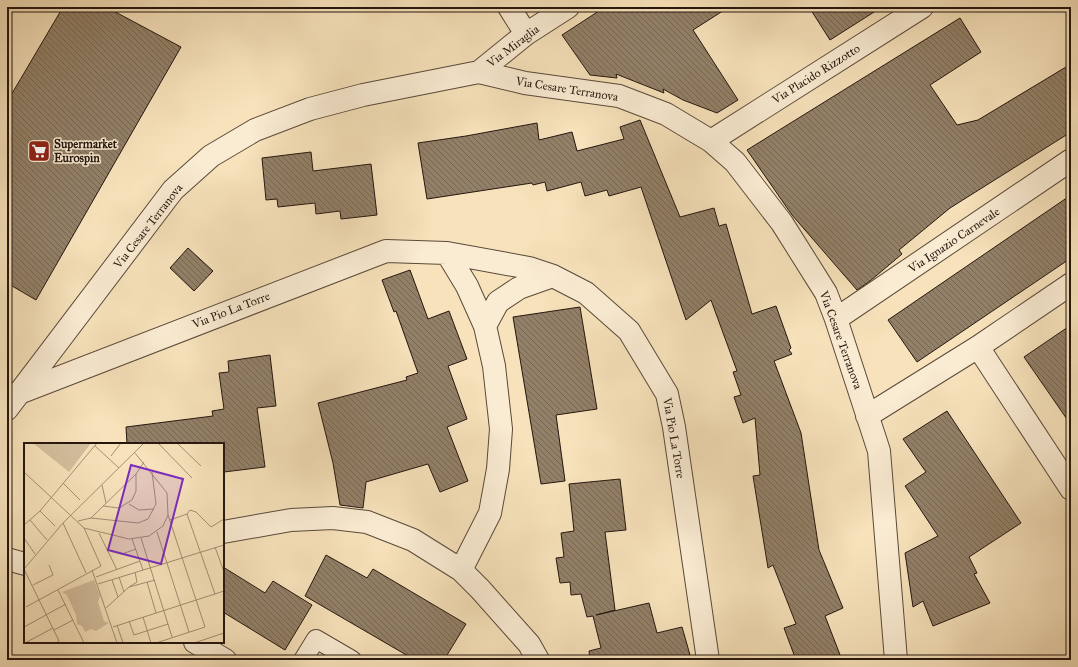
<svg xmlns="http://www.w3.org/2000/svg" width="1078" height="667" font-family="'IM FELL Great Primer',serif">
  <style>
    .building { fill: url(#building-back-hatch); stroke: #25160f }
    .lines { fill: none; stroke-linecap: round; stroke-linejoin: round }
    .lane-casing { stroke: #5a493a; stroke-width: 20 }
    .street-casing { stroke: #5a493a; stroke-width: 24 }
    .lane { stroke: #faecd3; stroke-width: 18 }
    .street { stroke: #faecd3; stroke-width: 22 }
    .labels { text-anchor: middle; stroke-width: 3; stroke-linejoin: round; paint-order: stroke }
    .street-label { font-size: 12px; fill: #25160f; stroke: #faecd3 }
    .poi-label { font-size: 12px; font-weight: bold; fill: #25160f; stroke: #faecd3; text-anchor: start }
    .inset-road { fill: none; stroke: #a39076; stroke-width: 1 }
    .view { fill: #7b2cbf; fill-opacity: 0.15; stroke: #7b2cbf; stroke-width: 2 }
    .inset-edge { fill: none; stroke: #25160f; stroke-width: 2 }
  </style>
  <defs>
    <pattern id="building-back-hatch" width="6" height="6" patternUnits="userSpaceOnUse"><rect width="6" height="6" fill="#928068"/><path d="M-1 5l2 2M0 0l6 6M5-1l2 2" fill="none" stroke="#776854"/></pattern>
  </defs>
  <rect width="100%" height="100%" fill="#f7e2bb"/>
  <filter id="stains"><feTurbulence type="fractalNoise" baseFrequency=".005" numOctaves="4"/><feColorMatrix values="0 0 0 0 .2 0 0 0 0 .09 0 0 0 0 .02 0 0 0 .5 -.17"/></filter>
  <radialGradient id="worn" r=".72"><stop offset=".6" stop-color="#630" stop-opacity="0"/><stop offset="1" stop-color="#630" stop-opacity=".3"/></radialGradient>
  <path class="building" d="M63 7H106L181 47 36 300 7 283V102Z
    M605 7H729L693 30 738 100 717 113 683 100 663 89 664 93 616 74 617 78 590 75 562 35Z
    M809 7H882L830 40Z
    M960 18 981 52 930 85 957 125 978 120 1071 64V132L950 208 899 250 902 254 870 281 857 290 792 215 747 150Z
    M640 120 680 217 714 208 719 226 726 224 752 314 776 306 791 348 789 350 792 354 774 361 801 433 819 550 843 608 825 616 842 660H796L784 628 796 624 773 565 768 568 753 476 760 475 755 418 743 423 734 397 741 395 733 372 737 371 711 300 686 320 641 187 609 196 607 190 585 196 581 182 547 191 545 182 533 185 532 183 427 199 418 143 466 136 537 123 539 140 572 132 577 151 624 139 620 127Z
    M311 152 313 171 371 164 377 215 341 219 340 211 316 214 315 203 278 207 277 199 266 200 262 158Z
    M1071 195V258L917 362 888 320Z
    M188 248 213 271 194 291 170 268Z
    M410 270 428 319 449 311 467 359 448 366 467 419 447 427 468 481 440 492 428 464 366 482 363 508 340 505 333 463 318 403 407 380 406 377 418 373 396 311 394 312 382 280Z
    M580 307 597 409 556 415 565 481 541 484 513 317Z
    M1071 325V425L1024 357Z
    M270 355 276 406 257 408 265 467 224 472 223 444H127L126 427 213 416 212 411 224 409 219 373 229 372 228 361Z
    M947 411 1021 523 969 557 977 573 974 574 990 603 933 626 923 601 913 607 905 553 938 536 905 486 926 472 903 439Z
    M620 479 626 530 605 532 615 610 596 615 649 603 657 633 682 627 690 655 669 660H590L589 651 601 648 593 616 587 617 581 594 571 595 570 582 560 583 556 558 564 557 561 533 574 531 569 484Z
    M326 555 367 578 373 569 466 624 444 660H415L305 596Z
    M223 567 265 593 273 581 312 605 285 650 223 612Z"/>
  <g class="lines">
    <g class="lane-casing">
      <path id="lane" d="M303 660 316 639 352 660"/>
    </g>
    <g class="street-casing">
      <path id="street" d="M509 7 526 34
        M479 72 526 34 568 7
        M711 141 922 7
        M447 253 467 286 485 326 494 366 501 429 498 469 490 513 461 570
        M836 319 1071 160
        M485 326 498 302 519 288 553 276
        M978 347 1071 489
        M19 393 386 251 447 253 529 268 553 276 586 293 629 331 667 394 674 427 708 660
        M7 409 173 190 211 156 255 130 310 109 363 95 479 72 525 83 619 96 666 114 711 141 735 162 782 223 826 293 836 319 879 451 896 660
        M867 416 978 347 1071 284
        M223 532 291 520 333 518 367 522 413 540 461 570 480 589 529 644 538 660
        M7 559 25 564
        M195 642 225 660"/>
    </g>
    <use href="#lane" class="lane"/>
    <use href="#street" class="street"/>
  </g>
  <defs>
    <g id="supermarket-square" transform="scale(1.15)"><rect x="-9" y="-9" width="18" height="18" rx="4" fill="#8f2418" stroke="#faecd3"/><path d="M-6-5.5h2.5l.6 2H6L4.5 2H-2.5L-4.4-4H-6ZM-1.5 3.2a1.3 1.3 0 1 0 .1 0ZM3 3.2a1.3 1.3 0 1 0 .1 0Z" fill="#fff"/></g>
  </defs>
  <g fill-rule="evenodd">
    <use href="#supermarket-square" x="39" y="151"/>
  </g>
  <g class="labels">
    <g class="street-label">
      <text transform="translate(513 46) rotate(-37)" y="4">Via Miraglia</text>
      <text transform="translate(816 74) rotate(-32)" y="4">Via Placido Rizzotto</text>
      <text transform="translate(567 89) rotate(9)" y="4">Via Cesare Terranova</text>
      <text transform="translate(148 226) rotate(-52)" y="4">Via Cesare Terranova</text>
      <text transform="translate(954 240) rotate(-34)" y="4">Via Ignazio Carnevale</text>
      <text transform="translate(231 310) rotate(-21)" y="4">Via Pio La Torre</text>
      <text transform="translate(841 340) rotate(70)" y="4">Via Cesare Terranova</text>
      <text transform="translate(674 438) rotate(80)" y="4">Via Pio La Torre</text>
    </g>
    <g class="poi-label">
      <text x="54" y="148">Supermarket<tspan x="54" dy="14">Eurospin</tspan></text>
    </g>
  </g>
  <g transform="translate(24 443)">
    <rect width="200" height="200" fill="#f7e2bb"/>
    <path d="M9 0H67L45 29ZM70 137 76 153 74 159 80 178 85 180 72 188 67 186 61 189 58 183 53 181 52 172 43 152 38 149Z" fill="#d3bf9e"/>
    <path class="inset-road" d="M134 0 168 35M153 0 177 23M71 3 95 25M87 13 97 0M0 29 60 85 77 123 2 164M39 40 56 57M78 42 82 60M105 61 115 67 130 66M79 63 95 65 108 57 112 48V31M16 68 31 83M163 71 191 151M163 71 166 67 172 69 187 84 200 76M67 75 112 31 120 19M6 77 23 97M146 77 163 71M54 78 67 75 114 80 124 76 132 61 128 29M39 80 62 130M0 82 16 68 73 0M60 85 105 96 125 93 139 83 144 72 143 50 111 10M133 89 165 189M75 90 93 127M0 95 11 111M117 95 148 194M108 96 119 127M191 104 200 129M98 111 112 106M0 126 35 198 32 200M0 126 39 80 120 0M68 127 93 200M72 134 116 118M95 134 100 149M88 137 94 154M123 139 132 170M74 141 200 102M9 142 29 132 25 122M105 144 113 139 111 129M34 147 60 200M82 165 105 144 131 137M119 174 127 200M105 178 110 192 144 181M93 182 99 200M0 184 42 161M89 184 200 148M30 187 49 177M1 200 29 185M132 200 181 184 144 72M170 200 200 190"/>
    <path class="view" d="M107 22 159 36 137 121 84 107Z"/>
    <rect width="200" height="200" class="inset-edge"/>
  </g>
  <rect width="1078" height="667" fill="none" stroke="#f7e2bb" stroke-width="24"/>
  <rect x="8" y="8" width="1062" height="651" fill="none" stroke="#25160f" stroke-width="2"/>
  <rect x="12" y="12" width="1054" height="643" fill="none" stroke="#25160f"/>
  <rect width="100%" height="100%" filter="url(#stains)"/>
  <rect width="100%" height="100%" fill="url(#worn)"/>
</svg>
